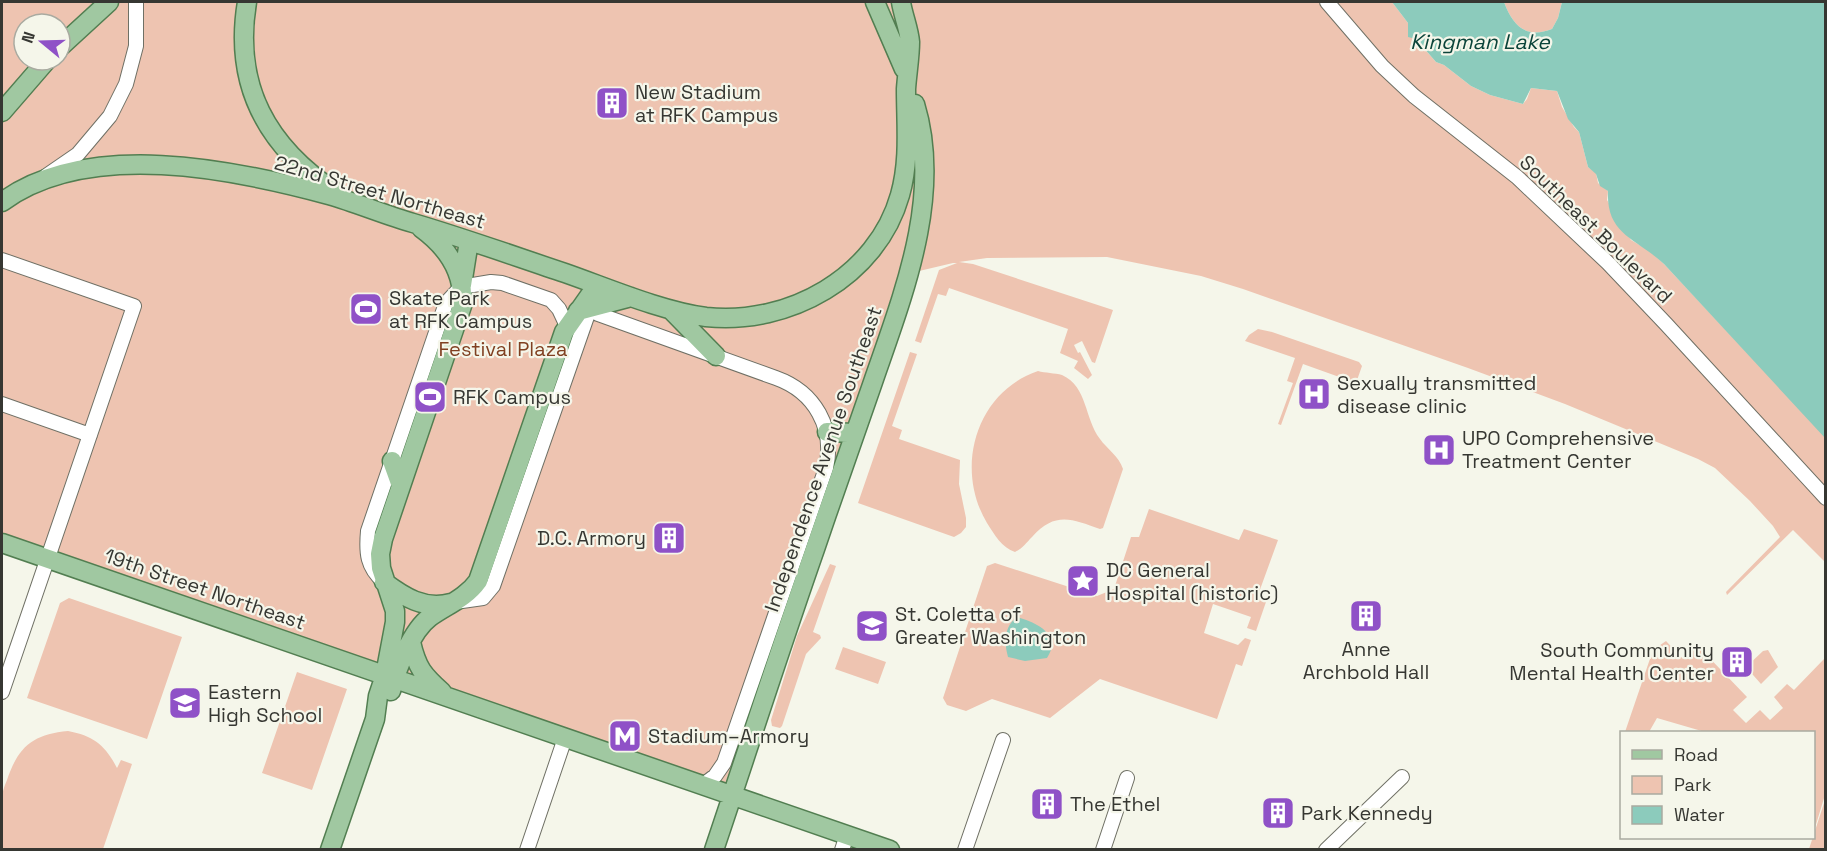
<svg xmlns="http://www.w3.org/2000/svg" width="1827" height="851" font-family="'Space Grotesk',sans-serif">
  <style>
    .green { fill: #eec4b1; fill-rule: evenodd }
    .water { fill: #8ccbbc }
    .lines { fill: none; stroke-linecap: round; stroke-linejoin: round }
    .minor-casing { stroke: #6f7065; stroke-width: 16 }
    .major-casing { stroke: #527e51; stroke-width: 21 }
    .minor { stroke: #fff; stroke-width: 14 }
    .major { stroke: #a0c8a1; stroke-width: 18 }
    .labels { text-anchor: middle; stroke-width: 4.5; stroke-linejoin: round; paint-order: stroke }
    .poi-label { font-size: 20px; fill: #363732; stroke: #f5f6ea; text-anchor: start }
    .street-label { font-size: 20px; fill: #363732; stroke: #f5f6ea }
    .park-label { font-size: 20px; fill: #804021; stroke: #f5f6ea }
    .water-label { font-size: 21px; font-style: italic; fill: #0b443a; stroke: #f5f6ea }
  </style>
  <rect width="100%" height="100%" fill="#f5f6ea"/>
  <path class="green" d="M2 2H1392L1408 23V30L1436 62 1444 65 1471 86 1490 95 1523 104 1527 99 1531 88 1557 91 1562 107 1574 127 1579 132 1588 167 1596 173 1598 183 1608 191 1607 200 1631 240 1650 251 1664 264 1825 436V562L1793 530 1727 595 1726 592 1780 537 1773 526 1750 501 1715 468 1698 459 1565 404 1468 368 1243 289 1201 276 1107 257 987 258 959 262 973 264 1113 310 1095 363 1092 362 1082 341 1074 345 1078 353 1080 352 1092 375 1088 379 1074 368 1078 361 1060 353 1068 329 949 288 946 296 938 294 921 343 915 341 939 270 957 263H953L898 276 837 463 725 784 392 671 321 643 2 533ZM24 24H60V60H24Z
    M1504 2H1562L1558 18 1552 29C1526 39 1513 26 1504 2Z
    M1258 329 1272 332 1359 362 1362 366 1356 383 1303 364 1281 425 1278 424 1293 383 1287 381 1295 358 1245 341 1249 335Z
    M910 352 917 354 892 426 902 430 899 439 960 460 959 484 966 518V527L961 533 954 537 858 503Z
    M1038 371C1045 373 1055 373 1062 375 1088 387 1084 418 1100 439 1107 449 1119 456 1123 469L1103 528 1100 529C1072 519 1055 511 1032 537 1026 543 1023 548 1015 552 1002 548 994 534 987 523 954 468 976 392 1038 371Z
    M1149 509 1239 540 1244 529 1278 540 1258 595 1267 599 1256 631 1247 628 1251 617 1213 604 1204 633 1238 645 1245 638 1251 640 1242 666 1236 664 1217 719 1100 679 1050 718 992 699 966 711 947 705 943 698 987 566 995 563 1097 596 1114 589 1131 537H1139Z
    M830 564 836 566 813 632 820 635 821 638 806 654 782 726 780 728 772 726 771 720 797 636Z
    M69 598 182 637 147 739 27 698 60 603Z
    M1666 641 1683 659 1697 645 1747 697 1733 710 1746 723 1760 710 1770 720 1783 708 1774 697 1787 684 1794 690 1825 658V795L1814 831V732H1705L1657 718 1649 732H1625L1653 650Z
    M843 647 886 662 878 684 835 669Z
    M1768 650 1778 667 1761 684 1746 667 1763 651Z
    M297 672 347 689 312 790 262 773Z
    M68 731C94 736 105 745 117 768L121 760 132 764 103 849H2C1 833 0 814 2 798 2 792 5 785 7 780 18 747 33 734 68 731Z
    M1825 800V849H1809Z"/>
  <path class="water" d="M1392 2H1504C1513 26 1526 39 1552 29L1558 18 1562 2H1825V438L1664 264C1636 238 1606 235 1608 191L1600 186 1596 174 1588 167 1579 132 1568 119 1557 91 1531 88 1523 104 1490 95 1471 86 1444 65 1436 62 1416 39 1408 37V23Z
    M1017 617C1038 623 1062 635 1047 658L1025 661 1008 657C1004 643 1004 626 1017 617Z"/>
  <g class="lines">
    <g class="minor-casing">
      <path id="minor" d="M1327 2 1382 66 1414 96 1517 177 1608 263 1666 324 1826 498
        M46 176 78 154 110 116 126 84 136 46V2
        M2 260 134 306 2 692
        M2 404 90 435
        M384 582C367 567 366 553 368 531L446 303 461 287 491 282 502 283 551 300 559 309 567 326
        M455 602 483 598 493 586 590 308 598 314 776 378C815 392 835 428 826 468L724 763 715 776 703 785
        M527 850 565 738
        M842 850 847 835
        M965 850 1003 740
        M1103 850 1127 778
        M1326 850 1402 777"/>
    </g>
    <g class="major-casing">
      <path id="major" d="M247 2C233 86 267 147 337 193
        M875 2 904 69
        M60 47 109 2
        M2 112 47 60
        M2 202C88 139 233 169 329 195 357 203 385 215 413 223 464 238 514 256 565 273 608 288 661 311 706 317 788 326 877 277 900 195 910 160 906 125 906 89 907 74 910 57 910 42 909 29 903 15 901 2
        M462 285 469 241
        M671 310 716 356
        M578 311 631 297
        M827 432 855 433
        M392 461 401 486
        M2 543 890 850
        M384 582C404 597 424 610 451 603
        M411 642C417 668 423 675 442 692
        M391 691C397 669 411 631 430 617 447 605 466 598 478 581L564 332 597 285
        M330 850 375 719 378 696 385 675 395 622V611L381 568 380 554 383 539 462 306C465 272 447 247 421 228
        M714 850C748 749 780 649 815 549 834 493 854 437 873 382 903 295 943 196 915 104"/>
    </g>
    <use href="#minor" class="minor"/>
    <use href="#major" class="major"/>
  </g>
  <defs>
    <g id="building-square" transform="scale(1.725)"><rect x="-9" y="-9" width="18" height="18" rx="4" fill="#8f51c7" stroke="#f5f6ea"/><path d="M-4-6H4V6H1V3H-1V6H-4ZM-2.5-4.3h1.7v1.8h-1.7ZM.8-4.3h1.7v1.8H.8ZM-2.5-1h1.7V.8h-1.7ZM.8-1h1.7V.8H.8Z" fill="#fff"/></g>
    <g id="stadium-square" transform="scale(1.725)"><rect x="-9" y="-9" width="18" height="18" rx="4" fill="#8f51c7" stroke="#f5f6ea"/><path d="M0-5a6.5 5 0 1 0 0 10a6.5 5 0 1 0 0-10ZM-3.5-1.8h7v3.6h-7Z" fill="#fff"/></g>
    <g id="hospital-square" transform="scale(1.725)"><rect x="-9" y="-9" width="18" height="18" rx="4" fill="#8f51c7" stroke="#f5f6ea"/><path d="M-5-5h3v3.5h4V-5h3V5h-3V1.5h-4V5h-3Z" fill="#fff"/></g>
    <g id="sight-square" transform="scale(1.725)"><rect x="-9" y="-9" width="18" height="18" rx="4" fill="#8f51c7" stroke="#f5f6ea"/><path d="M0-6L1.8-2.2L6-1.7L2.9 1.2L3.7 5.4L0 3.3L-3.7 5.4L-2.9 1.2L-6-1.7L-1.8-2.2Z" fill="#fff"/></g>
    <g id="school-square" transform="scale(1.725)"><rect x="-9" y="-9" width="18" height="18" rx="4" fill="#8f51c7" stroke="#f5f6ea"/><path d="M0-5L7-2L0 1L-7-2ZM-4 1L0 2.5L4 1V4Q0 6-4 4Z" fill="#fff"/></g>
    <g id="metro-square" transform="scale(1.725)"><rect x="-9" y="-9" width="18" height="18" rx="4" fill="#8f51c7" stroke="#f5f6ea"/><path d="M-5.5 5V-5H-3L0 0L3-5H5.5V5H3V-.5L0 4L-3-.5V5Z" fill="#fff"/></g>
  </defs>
  <g fill-rule="evenodd">
    <use href="#building-square" x="612" y="103"/>
    <use href="#stadium-square" x="366" y="309"/>
    <use href="#hospital-square" x="1314" y="394"/>
    <use href="#stadium-square" x="430" y="397"/>
    <use href="#hospital-square" x="1439" y="450"/>
    <use href="#building-square" x="669" y="538"/>
    <use href="#sight-square" x="1083" y="581"/>
    <use href="#building-square" x="1366" y="616"/>
    <use href="#school-square" x="872" y="626"/>
    <use href="#building-square" x="1737" y="662"/>
    <use href="#school-square" x="185" y="703"/>
    <use href="#metro-square" x="625" y="736"/>
    <use href="#building-square" x="1047" y="804"/>
    <use href="#building-square" x="1278" y="813"/>
  </g>
  <g class="labels">
    <g class="poi-label">
      <text x="635" y="99">New Stadium<tspan x="635" dy="23">at RFK Campus</tspan></text>
      <text x="389" y="305">Skate Park<tspan x="389" dy="23">at RFK Campus</tspan></text>
      <text x="1337" y="390">Sexually transmitted<tspan x="1337" dy="23">disease clinic</tspan></text>
      <text x="453" y="404">RFK Campus</text>
      <text x="1462" y="445">UPO Comprehensive<tspan x="1462" dy="23">Treatment Center</tspan></text>
      <text x="646" y="545" text-anchor="end">D.C. Armory</text>
      <text x="1106" y="577">DC General<tspan x="1106" dy="23">Hospital (historic)</tspan></text>
      <text x="895" y="621">St. Coletta of<tspan x="895" dy="23">Greater Washington</tspan></text>
      <text x="1366" y="656" text-anchor="middle">Anne<tspan x="1366" dy="23">Archbold Hall</tspan></text>
      <text x="1714" y="657" text-anchor="end">South Community<tspan x="1714" dy="23">Mental Health Center</tspan></text>
      <text x="208" y="699">Eastern<tspan x="208" dy="23">High School</tspan></text>
      <text x="648" y="743">Stadium–Armory</text>
      <text x="1070" y="811">The Ethel</text>
      <text x="1301" y="820">Park Kennedy</text>
    </g>
    <g class="street-label">
      <text transform="translate(380 192) rotate(16)" y="7">22nd Street Northeast</text>
      <text transform="translate(1596 229) rotate(44)" y="7">Southeast Boulevard</text>
      <text transform="translate(823 459) rotate(-71)" y="7">Independence Avenue Southeast</text>
      <text transform="translate(205 589) rotate(19)" y="7">19th Street Northeast</text>
    </g>
    <g class="park-label">
      <text x="503" y="356">Festival Plaza</text>
    </g>
    <g class="water-label">
      <text x="1480" y="49">Kingman Lake</text>
    </g>
  </g>
  <rect width="1827" height="851" fill="none" stroke="#363732" stroke-width="6"/>
  <rect x="1620" y="731" width="195" height="108" fill="#f5f6ea" stroke="#a9aaa0" stroke-width="1.5"/>
  <rect x="1632" y="750" width="30" height="9" fill="#a0c8a1" stroke="#a9aaa0" stroke-width="1.5"/>
  <text x="1674" y="761" font-size="18" fill="#363732">Road</text>
  <rect x="1632" y="776" width="30" height="18" fill="#eec4b1" stroke="#a9aaa0" stroke-width="1.5"/>
  <text x="1674" y="791" font-size="18" fill="#363732">Park</text>
  <rect x="1632" y="806" width="30" height="18" fill="#8ccbbc" stroke="#a9aaa0" stroke-width="1.5"/>
  <text x="1674" y="821" font-size="18" fill="#363732">Water</text>
  <g transform="translate(42 42) rotate(289)"><circle r="28" fill="#f5f6ea" stroke="#a9aaa0" stroke-width="1.5"/>
  <path d="M0-4.5L10 22L0 15L-10 22Z" fill="#8f51c7"/>
  <text y="-9" font-size="16" font-weight="bold" text-anchor="middle" fill="#363732">N</text>
  </g>
</svg>
